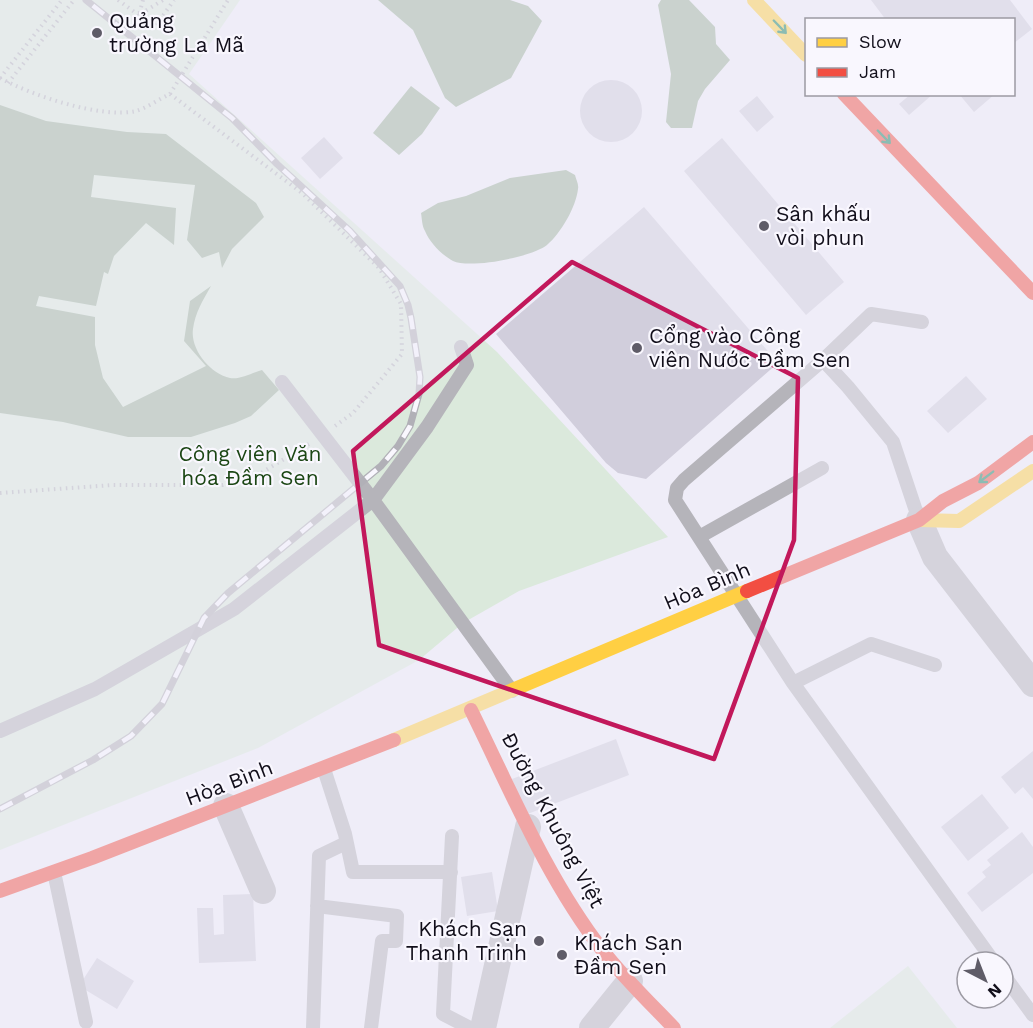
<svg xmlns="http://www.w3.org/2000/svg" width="1033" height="1028" font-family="'Work Sans',sans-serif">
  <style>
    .green { fill: #dbe9dc }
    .water { fill: #9db29c }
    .building { fill: #d1cedc }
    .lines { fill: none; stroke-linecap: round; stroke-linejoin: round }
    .path { stroke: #b4b3bb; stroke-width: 4; stroke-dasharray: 1.5 4.5; stroke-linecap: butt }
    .lane { stroke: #b5b4ba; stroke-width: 14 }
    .street { stroke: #b5b4ba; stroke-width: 26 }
    .slow { stroke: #ffcf43; stroke-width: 14 }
    .jam { stroke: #f24e42; stroke-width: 14 }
    .rail-casing { stroke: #b1b0b7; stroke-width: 7 }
    .rail { stroke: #f9f7fe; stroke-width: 4.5; stroke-dasharray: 14; stroke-linecap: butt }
    .oneway { stroke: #14825f }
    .marked { fill: none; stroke: #c2185b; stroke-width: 4.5; stroke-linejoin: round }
    .poi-dot { fill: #5f5c68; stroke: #f9f7fe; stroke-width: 2 }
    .labels { text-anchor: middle; stroke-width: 4.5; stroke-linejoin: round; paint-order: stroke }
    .poi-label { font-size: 21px; fill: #110e1a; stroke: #f9f7fe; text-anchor: start }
    .park-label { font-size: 21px; fill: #1b4614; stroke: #f9f7fe }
    .street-label { font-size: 21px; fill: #110e1a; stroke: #f9f7fe }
  </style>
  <rect width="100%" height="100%" fill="#efedf8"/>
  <path class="green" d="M0 0H240L189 74 497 352 668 537 519 591 463 623 419 660 258 748 0 850Z
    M908 966 957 1028H830Z"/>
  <path class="water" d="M378 0H510L528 6 542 21 511 78 456 107 445 98 413 30Z
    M661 0H689L715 27 716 44 730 60 705 89 698 101 692 128H671L666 122 671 74 658 5Z
    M411 86 440 108 422 134 399 155 373 133Z
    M0 105 46 121 127 132 166 134 256 203 264 217 232 249 222 268 219 252 202 258 187 240 195 185 94 175 91 197 176 208 174 245 146 223 114 256 108 274 104 272 96 306 39 296 36 306 95 317V345L103 378 123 407 206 366 184 341 190 301 211 286C203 300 195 313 193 329 190 349 210 374 230 378 239 380 252 373 262 370L279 390 251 416 235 423 191 437H128L63 422 0 413Z
    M566 170 575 175C576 180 579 184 578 189 576 207 561 233 547 245 532 257 470 269 453 261 442 255 430 243 425 231 422 226 422 219 421 213L438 203 466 196 510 178Z"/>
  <path class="building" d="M871 0H1010L1032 29 1014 43V20H886Z
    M580 111a31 31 0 1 1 62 0a31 31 0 1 1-62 0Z
    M911 94H933L909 115 899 104Z
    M959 94H995L974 112Z
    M757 96 774 117 757 132 739 111Z
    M324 137 343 158 320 179 301 158Z
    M722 138 844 282 806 315 684 171Z
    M644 207 778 363 646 479 618 473 606 463 496 334Z
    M966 376 987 399 948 433 927 411Z
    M616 739 629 775 525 815 512 779Z
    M1033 751V799L1023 787 1015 794 1001 777Z
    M982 794 1009 828 968 861 941 827Z
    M1022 832 1033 847V873L982 912 967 893 986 877 982 872 991 865 987 860Z
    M492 872 498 911 467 916 461 877Z
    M253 894 256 961 199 963 197 908H213L214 935 224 934 223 895Z
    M97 958 134 981 117 1009 79 986Z"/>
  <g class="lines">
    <path class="path" d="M118 0 155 27 174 0
      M143 0 139 15 163 0
      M0 78C31 95 101 119 136 111 147 108 159 99 170 94L302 193 379 268 401 304 402 354 353 413 335 426
      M0 78 62 0
      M8 83 74 0
      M170 94 228 0
      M0 493 113 485H223L256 476 309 444"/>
    <path class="lane" d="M922 322 871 314 823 360 684 480 677 488 675 500 793 683 994 962
      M461 347 467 365 427 427 373 500 512 691
      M823 360 848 387 893 442 919 520
      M699 537 822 468
      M793 683 871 644 935 665
      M0 731 95 689 234 609 373 500 282 382
      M324 769 345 834 353 872H451
      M452 836 443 1014 470 1028
      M54 872 86 1022
      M317 906 397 916 396 941H382L371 1028
      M1003 974 1033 1015
      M313 1028 319 856 346 843"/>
    <path class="street" d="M919 520 935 557 1033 684
      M226 806 263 891
      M483 1028 528 827
      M592 1028 630 981"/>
    <path class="slow" d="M754 0 806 55
      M919 520 959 521 1033 471
      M394 740 747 591"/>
    <path class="jam" d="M844 94 1033 293
      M747 591 919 520 943 501 978 483 1033 442
      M471 710C511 791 547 879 603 951 624 978 650 1003 674 1028
      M0 891 92 858 394 740"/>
    <g class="rail-casing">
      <path id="rail" d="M0 809 93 760 131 736 162 704 204 618 228 593 381 466 398 446 410 426 419 394 420 377 411 318 408 305 400 286 350 231 277 164 232 118 86 0"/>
    </g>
    <use href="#rail" class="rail"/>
  </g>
  <defs><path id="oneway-shaft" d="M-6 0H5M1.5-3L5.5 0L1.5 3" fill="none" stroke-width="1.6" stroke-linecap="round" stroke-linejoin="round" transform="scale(1.5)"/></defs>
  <g class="oneway">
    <use href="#oneway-shaft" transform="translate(780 27) rotate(46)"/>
    <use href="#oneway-shaft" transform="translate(884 137) rotate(46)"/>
    <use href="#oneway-shaft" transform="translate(986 477) rotate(143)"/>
  </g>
  <path d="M0 0H1033V1028H0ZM572 262 798 378 794 540 714 759 379 645 353 451Z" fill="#efedf8" fill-opacity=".55" fill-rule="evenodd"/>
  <path class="marked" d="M572 262 798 378 794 540 714 759 379 645 353 451Z"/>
  <g class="poi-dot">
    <circle cx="97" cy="33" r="6"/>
    <circle cx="764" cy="226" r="6"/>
    <circle cx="637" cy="348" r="6"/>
    <circle cx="539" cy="941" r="6"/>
    <circle cx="562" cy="955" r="6"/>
  </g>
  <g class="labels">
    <g class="poi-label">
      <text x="109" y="28">Quảng<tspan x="109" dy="24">trường La Mã</tspan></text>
      <text x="776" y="221">Sân khấu<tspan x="776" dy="24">vòi phun</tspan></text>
      <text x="649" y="343">Cổng vào Công<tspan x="649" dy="24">viên Nước Đầm Sen</tspan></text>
      <text x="527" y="936" text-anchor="end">Khách Sạn<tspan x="527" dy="24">Thanh Trinh</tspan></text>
      <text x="574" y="950">Khách Sạn<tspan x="574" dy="24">Đầm Sen</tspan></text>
    </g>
    <g class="park-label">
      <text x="250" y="461">Công viên Văn<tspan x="250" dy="24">hóa Đầm Sen</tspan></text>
    </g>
    <g class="street-label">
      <text transform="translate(707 586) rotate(-23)" y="7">Hòa Bình</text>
      <text transform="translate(229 783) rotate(-21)" y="7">Hòa Bình</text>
      <text transform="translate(553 820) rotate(62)" y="7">Đường Khuông Việt</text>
    </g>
  </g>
  <rect x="805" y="18" width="210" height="78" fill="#f9f7fe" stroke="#9c9aa3" stroke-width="1.5"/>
  <rect x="817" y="38" width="30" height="9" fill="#ffcf43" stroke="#9c9aa3" stroke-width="1.5"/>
  <text x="859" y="48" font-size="18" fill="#110e1a">Slow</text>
  <rect x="817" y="68" width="30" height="9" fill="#f24e42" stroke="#9c9aa3" stroke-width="1.5"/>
  <text x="859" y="78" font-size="18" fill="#110e1a">Jam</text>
  <g transform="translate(985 980) rotate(138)"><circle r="28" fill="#f9f7fe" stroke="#9c9aa3" stroke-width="1.5"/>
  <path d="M0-4.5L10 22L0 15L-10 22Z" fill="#5f5c68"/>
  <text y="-9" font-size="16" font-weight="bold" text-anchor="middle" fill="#110e1a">N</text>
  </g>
</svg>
